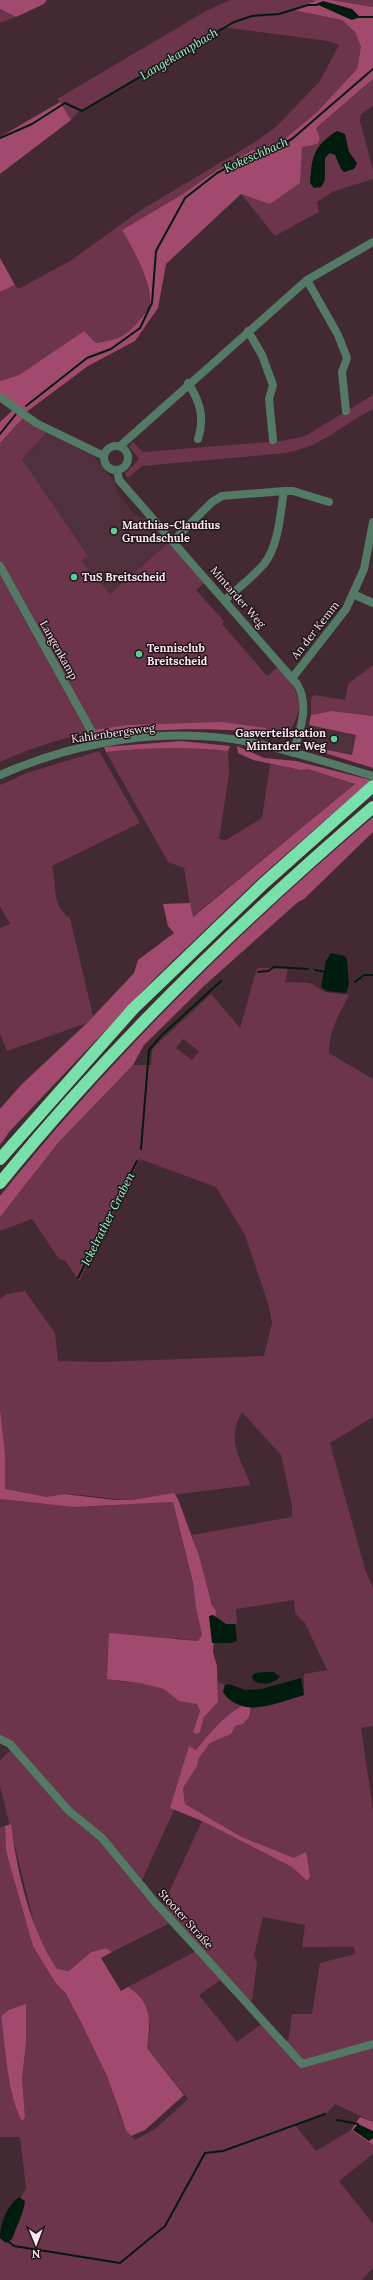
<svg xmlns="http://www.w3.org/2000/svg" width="373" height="2280" font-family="Lora,serif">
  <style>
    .built { fill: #4f303c }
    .green { fill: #6c354b; fill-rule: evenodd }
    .forest { fill: #a24a6e }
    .water { fill: #001c0d }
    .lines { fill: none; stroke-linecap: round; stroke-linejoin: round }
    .stream { stroke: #001c0d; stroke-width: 2 }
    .minor { stroke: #537a65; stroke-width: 8 }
    .highway { stroke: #78e0aa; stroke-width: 12 }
    .poi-dot { fill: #53d396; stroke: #211519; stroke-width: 1.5 }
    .labels { text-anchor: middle; stroke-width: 3; stroke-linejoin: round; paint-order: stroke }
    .poi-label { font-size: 11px; font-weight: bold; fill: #f9e8ed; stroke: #211519; text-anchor: start }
    .street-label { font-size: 11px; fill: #f9e8ed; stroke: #211519 }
    .water-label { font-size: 12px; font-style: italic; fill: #95fcc6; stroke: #211519 }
  </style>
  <rect width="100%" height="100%" fill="#422932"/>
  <path class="built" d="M47 432 91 453 115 482 116 491 135 515 148 519 169 542 110 594 81 561 87 555 22 459Z
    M312 726 356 735 352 755 313 747 310 742Z"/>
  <path class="green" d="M230 0H317L293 10 342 20 355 32 361 47 357 69 317 112 281 142 253 150 217 170 183 194 122 230C132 247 157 290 147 310 145 314 141 318 138 322 125 338 115 341 96 343L84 331 19 375 0 381V292L15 285 18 289 70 261 141 210 255 142 276 127 320 81 339 45 328 41 222 27 78 112 71 120 57 99 206 11Z
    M331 0H373V7Z
    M0 9 16 17 0 23Z
    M373 79V106L361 114 360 121 373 170V179L332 192 317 202 319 212 275 236 241 194 270 203 302 147 320 139 316 128Z
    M373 395V409C340 426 325 445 286 453L142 466 128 478 125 474 139 459 129 446 133 442 143 452 282 441 305 436Z
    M23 418 47 432 22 459 88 556 81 561 110 594 169 542 204 583 196 590 224 621 222 624 267 676 279 666C299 693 308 705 287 735 262 727 239 727 213 725 132 722 75 729 0 762V443Z
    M373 665V716L331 711 311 715V698L314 695 345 700 348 684Z
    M194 747 228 751 229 774 219 839 226 840 262 818 270 764C283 765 296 771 308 769L355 784 192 917 184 868 168 862 106 752 154 748Z
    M99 751 140 823 52 866C57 885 51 906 70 918L93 1016 87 1023 7 1051 0 1033V928L10 924 0 906V785L27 773Z
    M257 968H288L285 982 310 983 325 992 349 995C339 1014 329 1031 329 1053L373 1079V1417L330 1443 365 1569 373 1588V1726L361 1728 373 1810V2122L335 2104 326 2114 295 2125 316 2151 351 2130 373 2145V2154L339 2181 373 2224V2268L362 2280H0V2238L26 2188 20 2137H0V1827L5 1826 6 1851 45 1965C51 1976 59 1985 66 1995 82 2019 94 2048 106 2074 116 2095 118 2123 135 2140L155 2129 188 2099 147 2048 150 2024 135 1992 128 1987 202 1948 163 1905 202 1821 292 1867 307 1881 294 1858 242 1837 185 1804 183 1788 197 1766 199 1758 210 1743 230 1734 235 1726 243 1724 249 1717 251 1709 304 1695V1674L327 1670 305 1623 295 1613 294 1600 236 1609 237 1624H226L216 1617 192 1535 292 1517V1505L281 1455 242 1412C226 1440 240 1458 251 1485L132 1500C109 1500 88 1494 65 1494 59 1494 53 1496 47 1497 33 1497 17 1493 4 1489L5 1454 0 1408V1299L7 1294 25 1291 55 1333 58 1361 99 1362 264 1356 272 1323 268 1303 245 1235 216 1187 140 1159 79 1281 65 1260 59 1259 32 1219 0 1231V1217L58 1143 133 1065H151L152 1050 156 1045 211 994 240 1028ZM183 1039 199 1051 192 1060 176 1048ZM263 1917 305 1925 302 1947C319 1948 336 1946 354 1947L355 1954 320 1963 312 2014H292L289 2037 286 2043 267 2020 237 2042 199 1995 220 1980 244 2005 252 2000 257 1963 254 1955ZM26 2004V2043L22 2079 25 2117 17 2111 1 2016Z
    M0 1499 74 1507 173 1502 193 1584 196 1608 202 1635 198 1641 175 1638 116 1681 139 1683 164 1689 179 1700 197 1704 200 1711 194 1732H200L204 1717 218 1702V1682L225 1685 223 1692 226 1696 242 1706C223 1716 209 1734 196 1750L189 1746 171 1808H175L142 1880 170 1923 112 1952 106 1948 91 1952 69 1971 57 1969 44 1949 36 1931 0 1786V1761L11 1749 4 1743H0Z"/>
  <path class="forest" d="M0 0H47L44 4 16 17 0 9Z
    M317 0H331L373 7V79L316 128 320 139 317 144 302 147 300 183 270 204 241 194 166 264 158 308 135 341 88 366 25 413 0 394V381L19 375 84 331 96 343C115 340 125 338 138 322 141 318 145 314 148 310 157 290 132 247 122 230L183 194 217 170 253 150 281 142 317 112 357 69 361 47 355 32 342 20 293 10Z
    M60 102 71 120 0 174V137Z
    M0 258 15 285 0 292Z
    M13 410 23 418 0 443V422Z
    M331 711 373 716V768L312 749 313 747 352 755 356 735 309 725 311 715Z
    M222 722 265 728 287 735 285 739C272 736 257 732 243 731 195 727 145 730 97 736L93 730 129 725Z
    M181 741 230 746 228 751C187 746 148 748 106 752L104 747Z
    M237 746 264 758 296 761 371 780 259 878 156 977 10 1131 0 1145V1109L21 1085 87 1023 134 973 138 960 174 933 168 926 163 904 190 903 193 917 355 784 308 769 301 770 253 760 238 753Z
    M373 817V832L304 899 298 902 205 985 144 1045 133 1065 58 1143 0 1217V1196C111 1058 238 932 373 817Z
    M0 1408 5 1454V1489L46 1497 64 1494 115 1500H132L174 1493 178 1499 199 1556 212 1605 216 1611 213 1652 217 1666 218 1702 204 1717 200 1732 196 1734 193 1732 200 1711 197 1704 179 1701 164 1689 139 1683 107 1679 109 1633 198 1641 202 1635 196 1608 193 1583 173 1502 74 1507 0 1499Z
    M242 1706 251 1708 249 1717 243 1724 235 1726 231 1734 210 1743 199 1758 197 1766 183 1788 185 1804 242 1837 294 1858 306 1852 310 1876 307 1881 292 1867 202 1821 170 1808 189 1746 196 1750C209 1734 223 1716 242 1706Z
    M11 1824C17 1872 30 1929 57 1969L69 1971 91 1952 106 1948 112 1952 101 1958 121 1991 128 1987C153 2003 150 2022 147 2048L184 2095 145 2130 131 2136 126 2130 107 2076 81 2022 66 1994 55 1982 33 1946 6 1851 5 1826Z
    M26 2004V2043L22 2079 25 2117 22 2121C7 2094 6 2047 1 2016L9 2010Z
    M360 2117 373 2122V2145L351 2130Z"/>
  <path class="water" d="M323 1 352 9 360 17 352 20 316 4Z
    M337 131 345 134 349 152 357 163 354 169 344 172 341 169 335 155 330 153 325 158V180L321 187 314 188 310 183C312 157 313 146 337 131Z
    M331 953 344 956 347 959 349 984 346 993 327 991 321 987 326 961Z
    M213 1615 226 1624H235L237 1641 231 1643H212L209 1616Z
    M266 1672H274L280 1677C273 1684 261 1686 253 1680L252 1677 255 1673Z
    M301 1678 304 1695C280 1702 241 1720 223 1692L225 1685 229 1684 245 1690 261 1689Z
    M358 2124 373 2131V2138L369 2141 353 2130Z
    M19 2197 25 2201C24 2212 16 2228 12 2239L6 2243 0 2238C0 2223 7 2206 19 2197Z"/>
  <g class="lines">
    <path class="stream" d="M358 17H373
      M0 138 32 124 65 103 82 111 234 22 252 16 279 14 308 5H317
      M26 406 87 358 111 349 140 328 152 303 156 251 185 198 217 173 243 159 267 152 292 139 373 69
      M0 434 16 414
      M315 970 325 972
      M258 972 268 971 274 967 308 969
      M355 982 364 975H373
      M141 1149 149 1050 162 1035 221 981
      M78 1278 137 1161
      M337 2120 358 2124
      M9 2242 14 2246 120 2263 165 2226 205 2153 223 2151 325 2114"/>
    <path class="minor" d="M307 280 338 335 347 358 342 372 346 411
      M248 331 262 355 273 385 269 399 273 440
      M188 383C200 401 205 418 198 439
      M0 397 36 423 104 456
      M120 446 307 280 373 242
      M104 458a12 12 0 1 1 24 0a12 12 0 1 1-24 0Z
      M117 470 119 480 297 684C310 705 300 731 293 753
      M284 491H293L329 502
      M174 540 212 502 222 496 284 491C280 514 279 545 264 564 253 577 238 588 225 600
      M0 566 98 743
      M353 594 373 603
      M293 677 346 609 364 569 373 522
      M0 775C77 741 166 726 250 742 291 750 332 764 373 776
      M0 1739 10 1744 68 1810 102 1838 155 1902 302 2064 373 2044"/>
    <path class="highway" d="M0 1159 133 1009 263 884 373 786
      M0 1183C111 1046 239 922 373 807"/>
  </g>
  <g class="poi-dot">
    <circle cx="114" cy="531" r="4"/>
    <circle cx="74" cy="577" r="4"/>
    <circle cx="139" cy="654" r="4"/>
    <circle cx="334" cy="739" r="4"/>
  </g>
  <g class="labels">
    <g class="poi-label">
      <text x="122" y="529">Matthias-Claudius<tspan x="122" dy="13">Grundschule</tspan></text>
      <text x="82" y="581">TuS Breitscheid</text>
      <text x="147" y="652">Tennisclub<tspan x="147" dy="13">Breitscheid</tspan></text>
      <text x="326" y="737" text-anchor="end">Gasverteilstation<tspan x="326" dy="13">Mintarder Weg</tspan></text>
    </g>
    <g class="street-label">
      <text transform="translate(238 597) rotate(49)" y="4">Mintarder Weg</text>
      <text transform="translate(315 630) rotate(-52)" y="4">An der Kemm</text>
      <text transform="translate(59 650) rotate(61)" y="4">Langenkamp</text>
      <text transform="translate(113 733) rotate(-8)" y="4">Kahlenbergsweg</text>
      <text transform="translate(186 1919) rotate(48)" y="4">Stooter Straße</text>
    </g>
    <g class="water-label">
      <text transform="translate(179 54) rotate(-31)" y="4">Langekampbach</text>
      <text transform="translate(256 155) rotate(-24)" y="4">Kokeschbach</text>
      <text transform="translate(108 1219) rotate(-63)" y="4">Ickelrather Graben</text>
    </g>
  </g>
  <g transform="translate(36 2244) rotate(179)" stroke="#211519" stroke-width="3" paint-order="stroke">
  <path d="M0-3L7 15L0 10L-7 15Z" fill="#f9e8ed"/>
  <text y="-6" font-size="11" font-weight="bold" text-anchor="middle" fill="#f9e8ed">N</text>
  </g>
</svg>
